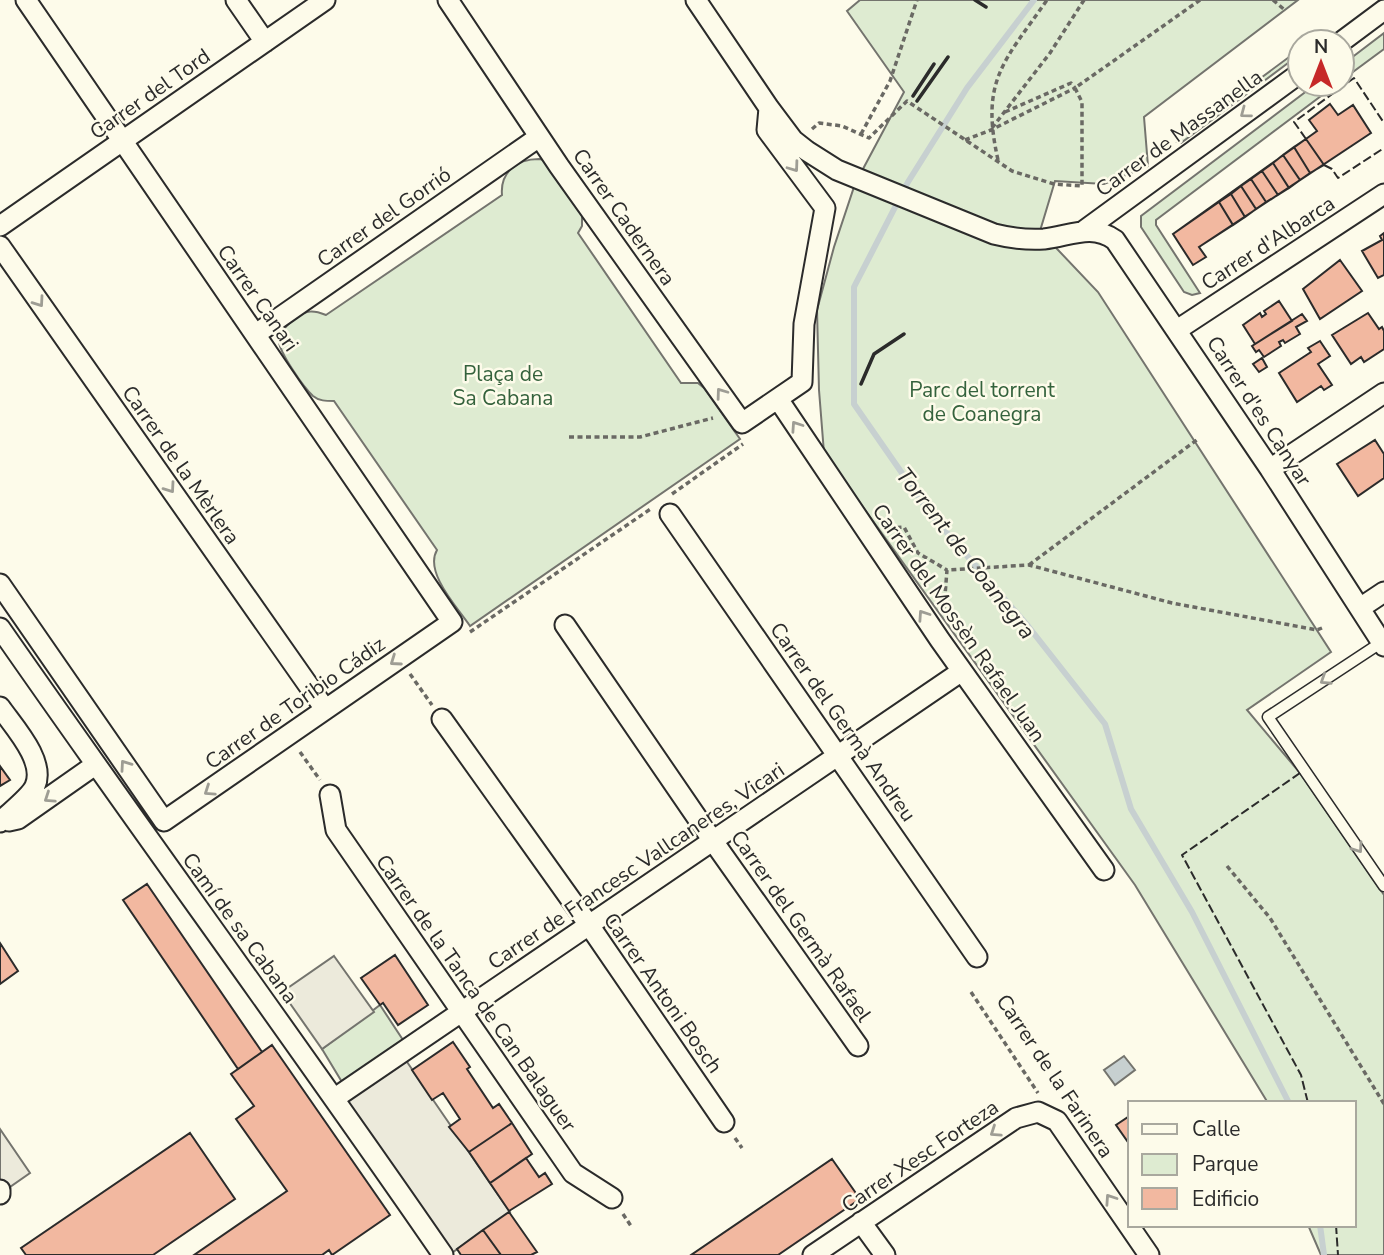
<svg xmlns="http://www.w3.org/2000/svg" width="1384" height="1255" font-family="'Nunito Sans',sans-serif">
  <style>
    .green { fill: #deebd1; stroke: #74746e; stroke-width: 2 }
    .parking { fill: #eceadb; stroke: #74746e; stroke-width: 2 }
    .water { fill: #c7d0d0; stroke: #74746e; stroke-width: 2 }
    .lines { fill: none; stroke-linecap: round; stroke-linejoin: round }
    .stream { stroke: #c7d0d0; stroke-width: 6 }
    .building { fill: #f2b8a0; stroke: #2b2b2b; stroke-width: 2 }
    .service-casing { stroke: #2b2b2b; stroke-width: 13 }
    .minor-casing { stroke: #2b2b2b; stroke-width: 23 }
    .path { stroke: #6a6964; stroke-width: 3.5; stroke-dasharray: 5 3.5; stroke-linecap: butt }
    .service { stroke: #fdfbea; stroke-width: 10 }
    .minor { stroke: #fdfbea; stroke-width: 19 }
    .fence { stroke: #2b2b2b; stroke-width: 2; stroke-dasharray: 9 3.5; stroke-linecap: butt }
    .wall { stroke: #2b2b2b; stroke-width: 3.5 }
    .oneway { stroke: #9e9d94 }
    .labels { text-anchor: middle; stroke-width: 5; stroke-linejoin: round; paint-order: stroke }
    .street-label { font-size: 21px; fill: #2b2b2b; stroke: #fdfbea }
    .park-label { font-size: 21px; fill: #34623c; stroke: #fdfbea }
    .water-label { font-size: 23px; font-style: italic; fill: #2b2b2b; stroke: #fdfbea }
  </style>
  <rect width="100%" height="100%" fill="#fdfbea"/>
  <path class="green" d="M860 0H1298L1144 117 1148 166 1104 184 1055 181 1040 231 1098 292 1331 652 1247 710 1300 773 1384 895V1255H1321L1308 1225H1354V1103H1268L1135 885 824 453 819 390 817 310 834 247 855 184 904 92 847 11Z
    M1384 33V49L1342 80V65Z
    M1300 49V54L1181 143 1177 142 1178 139Z
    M1316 84H1337L1156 220V225L1200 293 1192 295 1184 292 1141 227V216Z
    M539 159 545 160 582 214V226L578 233 681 383H698L704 388 740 439 470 626C457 607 424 572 437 550L334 401C326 401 319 401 313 396 304 388 278 351 279 340 281 330 288 324 296 318 307 310 313 310 326 315L502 195C500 173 516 159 539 159Z
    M380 1005 403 1040 342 1082 322 1049Z"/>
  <path class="parking" d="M334 956 374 1012 322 1049 282 992Z
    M405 1059 510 1212 453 1252 346 1099Z
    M0 1129 30 1173 0 1194Z"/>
  <path class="water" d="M1124 1056 1135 1070 1115 1085 1104 1070Z"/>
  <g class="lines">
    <path class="stream" d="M1034 0 967 88 908 182 854 287V404L929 512 1028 626 1105 724 1131 809 1192 912 1289 1103
      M1320 1225 1324 1255"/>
  </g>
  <path class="building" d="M1330 104 1338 115 1353 105 1371 133 1199 247 1206 257 1193 265 1173 234 1317 131 1309 120Z
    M1306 139 1324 165 1310 173 1294 147Z
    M1294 147 1310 173 1300 180 1283 155Z
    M1283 155 1300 180 1289 188 1273 163Z
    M1273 163 1289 188 1278 195 1262 171Z
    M1262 171 1278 195 1266 202 1251 179Z
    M1251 179 1266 202 1256 209 1241 186Z
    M1241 186 1256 209 1245 217 1231 194Z
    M1231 194 1245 217 1233 225 1219 202Z
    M1219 202 1233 225 1199 247 1206 257 1193 265 1173 234Z
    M1384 233V275L1378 278 1362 251 1382 240 1380 236Z
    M1340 260 1362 291 1320 319 1303 289Z
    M1279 301 1292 321 1255 344 1243 325 1260 313 1262 317 1266 314 1264 311Z
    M1368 313 1379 329 1382 327 1384 331V349L1364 362 1361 357 1351 364 1332 335Z
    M1302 314 1307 321 1296 327 1300 334 1285 343 1283 340 1279 342 1281 346 1264 357 1259 350 1256 352 1252 346Z
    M1320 341 1330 356 1318 364 1332 385 1324 390 1321 386 1297 402 1279 373 1311 352 1308 348Z
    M1262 358 1267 367 1259 372 1253 364Z
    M1375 440 1384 454V478L1358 496 1337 464Z
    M0 766 10 780 0 786Z
    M147 884 262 1052 238 1069 123 900Z
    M0 943 18 971 0 984Z
    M395 955 428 1005 398 1025 383 1003 380 1005 361 978Z
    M453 1042 470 1067 467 1069 493 1108 499 1104 512 1123 469 1152 449 1127 460 1119 443 1093 432 1100 412 1070Z
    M272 1045 390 1215 332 1255 329 1250 322 1255H194L287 1191 236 1119 254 1106 231 1074Z
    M1128 1117 1130 1121V1145L1116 1125Z
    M512 1123 532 1154 490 1183 469 1152Z
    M190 1133 235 1199 153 1255H26L21 1248Z
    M526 1158 539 1177 545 1173 552 1184 509 1211 490 1183Z
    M832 1159 860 1199 778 1255H691Z
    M509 1212 537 1252 531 1255H501L483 1230Z
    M483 1230 501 1255H461L457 1249Z"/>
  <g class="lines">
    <g class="service-casing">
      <path id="service" d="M1382 642 1268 717 1384 886"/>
    </g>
    <g class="minor-casing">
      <path id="minor" d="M236 0 265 42
        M448 0 559 166 742 423 802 382 804 324 825 208 767 130 769 108
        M696 0 769 108 793 140 807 151 837 170 994 234C1010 238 1027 240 1044 239 1070 236 1092 223 1115 240L1270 469 1384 646
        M1341 42 1384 10
        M0 226 325 0
        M1085 230 1300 73
        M0 246 325 709
        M1177 330 1384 194
        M256 334 539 137
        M778 399 940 640 1104 870
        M1270 469 1384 393
        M670 514 977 957
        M0 584 164 821 452 622 26 0
        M1360 608 1384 592
        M565 625 713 841 858 1046
        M0 628C146 838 298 1044 443 1255
        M0 707C14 727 46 761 35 786 31 796 9 813 0 822
        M442 719 589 925 724 1122
        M330 795 336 830 573 1173 612 1198
        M9 821 18 819 95 765
        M335 1098 962 671
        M0 1190V1194
        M861 1222 885 1255
        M813 1255 1016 1118 1038 1112 1057 1121 1149 1255"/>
    </g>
    <path class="path" d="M1273 0 1286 11
      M1005 112 1071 83 1075 88
      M992 128 1050 53 1084 0
      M812 129 819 123 842 126 869 138 907 101 1012 171 1054 184 1082 186V102L1075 88 1200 0
      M861 134 890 81 917 0
      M965 140 991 130 1075 88
      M998 160C980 80 1004 62 1047 0
      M569 437H640L713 418
      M672 494 743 444
      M888 528 904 527 918 553 947 570
      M1029 565 1198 439
      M944 608 947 570 1029 565 1172 603 1317 630 1322 628
      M470 632 652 508
      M410 674 432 705
      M300 752 320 780
      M1227 866 1270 918 1384 1104
      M971 992 1038 1093
      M735 1138 742 1148
      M623 1214 631 1226"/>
    <use href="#service" class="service"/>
    <use href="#minor" class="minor"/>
    <path class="fence" d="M1306 139 1294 122 1354 78 1384 123
      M1324 165 1332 169 1338 178 1384 148
      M1300 773 1182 855 1301 1075 1308 1103
      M1336 1225 1338 1255"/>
    <path class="wall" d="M975 0 986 7
      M913 96 934 64
      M917 101 948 57
      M861 384 874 354 904 334"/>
  </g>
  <defs><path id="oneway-chevron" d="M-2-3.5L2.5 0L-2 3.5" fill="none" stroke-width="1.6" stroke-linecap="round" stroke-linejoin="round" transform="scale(1.75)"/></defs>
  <g class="oneway">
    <use href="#oneway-chevron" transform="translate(1245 113) rotate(143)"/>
    <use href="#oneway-chevron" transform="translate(794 167) rotate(54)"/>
    <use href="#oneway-chevron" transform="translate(39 302) rotate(55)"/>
    <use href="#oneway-chevron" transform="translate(721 393) rotate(-126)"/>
    <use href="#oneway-chevron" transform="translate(796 426) rotate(-124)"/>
    <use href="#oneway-chevron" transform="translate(170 488) rotate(55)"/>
    <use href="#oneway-chevron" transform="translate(923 615) rotate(-124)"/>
    <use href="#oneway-chevron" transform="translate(395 661) rotate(145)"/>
    <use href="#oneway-chevron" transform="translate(1325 680) rotate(147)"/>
    <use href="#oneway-chevron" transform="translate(125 765) rotate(-125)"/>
    <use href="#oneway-chevron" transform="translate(209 791) rotate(146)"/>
    <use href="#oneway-chevron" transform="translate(49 798) rotate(146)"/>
    <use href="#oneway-chevron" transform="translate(1358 848) rotate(55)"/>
    <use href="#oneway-chevron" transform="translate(995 1132) rotate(146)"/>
    <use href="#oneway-chevron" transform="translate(1110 1199) rotate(-124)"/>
  </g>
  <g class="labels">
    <g class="street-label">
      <text transform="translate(150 94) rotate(-35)" y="7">Carrer del Tord</text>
      <text transform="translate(1179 133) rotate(-36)" y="7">Carrer de Massanella</text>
      <text transform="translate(384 217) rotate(-35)" y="7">Carrer del Gorrió</text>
      <text transform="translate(624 217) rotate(55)" y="7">Carrer Cadernera</text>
      <text transform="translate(1268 243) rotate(-33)" y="7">Carrer d'Albarca</text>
      <text transform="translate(258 298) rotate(55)" y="7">Carrer Canari</text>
      <text transform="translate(1259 411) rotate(57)" y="7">Carrer d'es Canyar</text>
      <text transform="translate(181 465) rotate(55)" y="7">Carrer de la Mèrlera</text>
      <text transform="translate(959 623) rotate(55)" y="7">Carrer del Mossèn Rafael Juan</text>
      <text transform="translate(295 703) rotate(-35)" y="7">Carrer de Toribio Cádiz</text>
      <text transform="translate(843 722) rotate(55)" y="7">Carrer del Germà Andreu</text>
      <text transform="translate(636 866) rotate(-34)" y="7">Carrer de Francesc Vallcaneres, Vicari</text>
      <text transform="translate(801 926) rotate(55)" y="7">Carrer del Germà Rafael</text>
      <text transform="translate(240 928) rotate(54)" y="7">Camí de sa Cabana</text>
      <text transform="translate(476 993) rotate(55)" y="7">Carrer de la Tanca de Can Balaguer</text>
      <text transform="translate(663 993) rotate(55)" y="7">Carrer Antoni Bosch</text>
      <text transform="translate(1055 1076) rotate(56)" y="7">Carrer de la Farinera</text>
      <text transform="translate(920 1156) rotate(-34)" y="7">Carrer Xesc Forteza</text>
    </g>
    <g class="park-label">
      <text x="503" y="381">Plaça de<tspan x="503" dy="24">Sa Cabana</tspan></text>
      <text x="982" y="397">Parc del torrent<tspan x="982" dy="24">de Coanegra</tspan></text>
    </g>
    <g class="water-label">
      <text transform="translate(966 553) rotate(52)" y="8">Torrent de Coanegra</text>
    </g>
  </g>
  <rect x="1128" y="1101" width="228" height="126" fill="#fdfbea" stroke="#a9a89e" stroke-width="2"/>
  <rect x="1142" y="1124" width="35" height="10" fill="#fdfbea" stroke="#a9a89e" stroke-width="2"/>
  <text x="1192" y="1136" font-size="21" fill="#2b2b2b">Calle</text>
  <rect x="1142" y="1154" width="35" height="21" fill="#deebd1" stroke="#a9a89e" stroke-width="2"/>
  <text x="1192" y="1171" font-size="21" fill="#2b2b2b">Parque</text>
  <rect x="1142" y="1188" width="35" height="21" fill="#f2b8a0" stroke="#a9a89e" stroke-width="2"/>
  <text x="1192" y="1206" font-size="21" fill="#2b2b2b">Edificio</text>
  <g transform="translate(1321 63)"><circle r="33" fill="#fdfbea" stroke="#a9a89e" stroke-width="2"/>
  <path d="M0-5L12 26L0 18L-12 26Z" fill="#c62828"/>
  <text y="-10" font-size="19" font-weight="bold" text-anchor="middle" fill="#2b2b2b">N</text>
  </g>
</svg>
